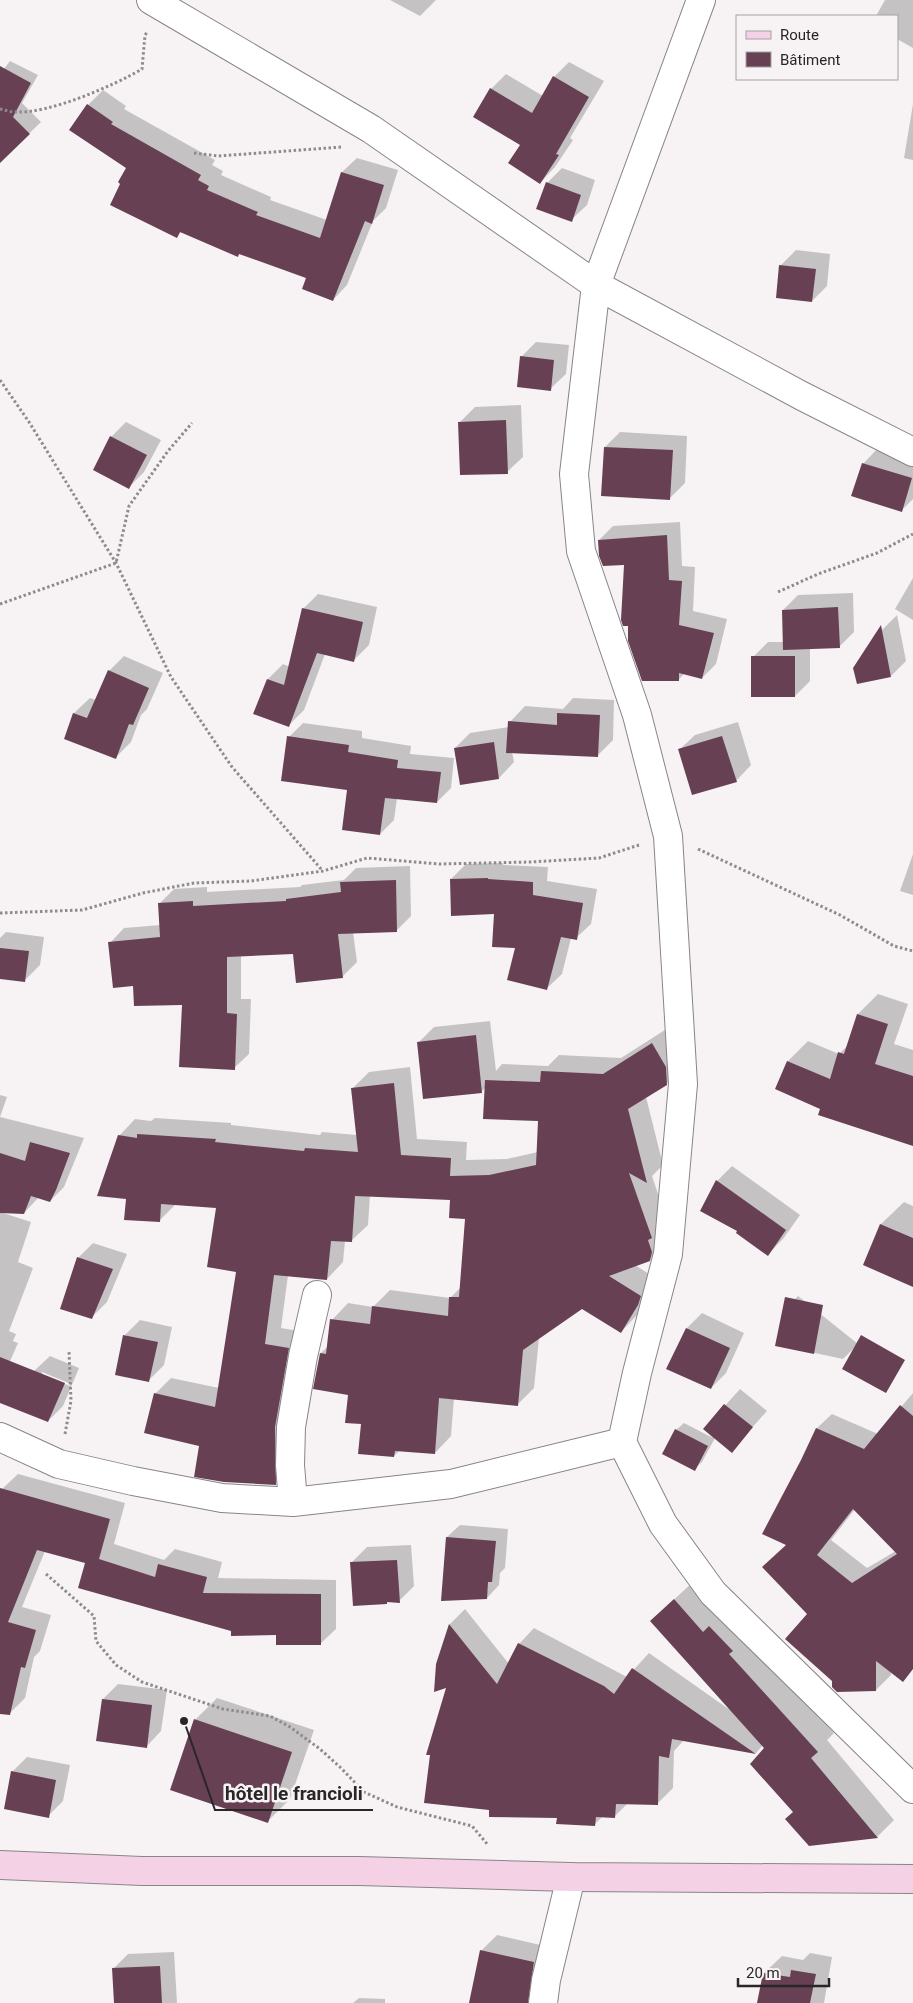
<svg xmlns="http://www.w3.org/2000/svg" width="913" height="2003" font-family="Roboto,sans-serif">
  <style>
    .shadow { fill: #0003; fill-rule: evenodd }
    .building { fill: #684054; fill-rule: evenodd }
    .lines { fill: none; stroke-linecap: round; stroke-linejoin: round }
    .street-casing { stroke: #898587; stroke-width: 30 }
    .secondary-casing { stroke: #898587; stroke-width: 30 }
    .path { stroke: #8e8b8d; stroke-width: 3; stroke-dasharray: 2.5 2.5; stroke-linecap: butt }
    .street { stroke: #fff; stroke-width: 28 }
    .secondary { stroke: #f4d1e4; stroke-width: 28 }
    .leader { fill: none; stroke: #282627; stroke-width: 2 }
    .callout-dot { fill: #282627; stroke: #f7f3f5; stroke-width: 2 }
    .callout-label { font-size: 19px; text-anchor: middle; font-weight: bold; fill: #282627; stroke: #f7f3f5; stroke-width: 5; stroke-linejoin: round; paint-order: stroke }
  </style>
  <rect width="100%" height="100%" fill="#f7f3f5"/>
  <path class="shadow" d="M390 0H436L420 16Z
    M885 0H913V48L897 39V16H876Z
    M10 61 38 75 22 103 41 122 7 155 0 156V74Z
    M569 62 604 81 570 138 573 140 555 167 540 183 522 145 491 89 506 74 543 96 554 77Z
    M103 90 126 106 124 109 215 160 212 165 223 171 221 175 271 197 270 200 327 220 342 172 357 158 398 170 386 208 373 221 347 285 333 300 307 278 241 253 237 256 182 231 176 237 128 168 88 105Z
    M913 104V160L904 158Z
    M562 168 595 180 587 205 571 220 547 183Z
    M796 250 830 254 827 286 812 301 780 266Z
    M536 342 569 345 566 374 550 389 521 357Z
    M521 405 523 457 507 472 460 422 475 407Z
    M126 422 161 440 144 472 129 487 111 437Z
    M620 432 687 436 685 483 669 499 605 447Z
    M878 448 913 459V499L902 510 863 464Z
    M680 522 682 566 695 567 693 611 727 619 716 664 702 678 685 673 678 680 625 564 599 540 613 526Z
    M913 578V620L895 609Z
    M853 593 854 632 839 647 810 648V681L795 696 753 657 768 642H784L783 610 798 595Z
    M318 594 377 607 369 645 354 660 325 654 304 710 289 725 255 713 268 679 283 664 290 667 303 609Z
    M897 615 906 661 891 676 875 642 882 630Z
    M124 656 163 673 147 709 141 715 131 742 116 757 65 738 74 713 90 698 96 700 109 671Z
    M573 698 614 700 613 740 597 756 512 752 514 762 499 778 455 748 470 733 509 727 510 722 525 706 563 709Z
    M738 722 751 765 736 781 679 750 695 735Z
    M303 723 362 731V738L411 746 410 754 454 758 451 788 437 802 397 798 394 820 380 834 349 789 289 737Z
    M913 854V895L900 891Z
    M503 863V865L548 867 547 881 597 889 591 924 576 938H571L562 974 547 988 495 913 451 879 466 864Z
    M410 866 411 916 396 931 353 932 357 962 342 977 294 952 241 955V999H251L249 1054 234 1068 184 1004 134 985 110 943 124 928 161 925 160 903 174 889 207 887V892L300 887 302 885 344 880 356 868Z
    M6 932 44 937 40 965 25 980 0 977V938Z
    M878 994 908 1004 894 1044 913 1050V1143L776 1088 788 1061 808 1041 839 1054 849 1044 858 1014Z
    M490 1021 496 1071 502 1064 548 1066 559 1055 621 1058 668 1028 683 1067 666 1084 646 1097 663 1165 652 1176 667 1221 666 1243 649 1260 635 1265 657 1279 655 1288 637 1315 621 1332 582 1307 539 1338 534 1388 517 1405 454 1398 451 1436 435 1453 400 1450 394 1456 362 1423 349 1394 321 1353 328 1346 332 1320 348 1303 373 1307 390 1290 450 1298 461 1287 466 1218 451 1199 370 1195 368 1225 351 1241H345L343 1262 327 1279 288 1275 281 1328 305 1332 292 1468 275 1484 201 1445 155 1394 171 1378 219 1388 238 1271 217 1207 176 1204 159 1221 127 1198 119 1136 135 1119 151 1121 155 1118 231 1123V1125L320 1135 322 1132 357 1135 352 1089 369 1072 410 1067 417 1139 467 1142 466 1160 507 1159 538 1152 539 1120 486 1087 481 1092 419 1042 434 1027Z
    M0 1095 7 1097 0 1117 84 1138 64 1187 50 1201 39 1197 24 1213H3L31 1222 18 1262 33 1268 9 1331 16 1334 13 1341 18 1343 0 1384Z
    M732 1166 800 1215 783 1239 768 1254 717 1181Z
    M904 1202 913 1206V1285L864 1264 881 1224Z
    M93 1243 127 1254 107 1302 91 1318 78 1258Z
    M798 1296 858 1344 843 1359 777 1345 784 1311Z
    M702 1313 744 1333 726 1373 711 1388 687 1328Z
    M140 1320 172 1327 164 1365 149 1380 125 1335Z
    M50 1356 79 1368 63 1406 48 1421 34 1371ZM42 1372 71 1384 70 1386 42 1375Z
    M740 1389 767 1411 731 1451 715 1438 702 1462 694 1469 676 1430 684 1423 713 1438 704 1429Z
    M913 1393V1660L891 1671V1675L876 1690 833 1681 809 1614 787 1545 802 1460 817 1428 832 1414 878 1434ZM855 1509 896 1551 867 1568 831 1540Z
    M18 1474 125 1503 114 1544 164 1560 175 1549 222 1562 218 1578 336 1580V1629L320 1644 278 1634 232 1630 87 1562 45 1551 22 1607 51 1615 40 1651 34 1657 25 1698 10 1713 0 1711V1497L2 1489Z
    M460 1525 508 1529 505 1568 500 1573 499 1585 487 1598 447 1537Z
    M411 1545 414 1586 399 1601H389L387 1603 351 1563 367 1547Z
    M692 1583 746 1636 834 1733 827 1740 894 1820 877 1837 809 1845 763 1745 756 1753 684 1740 674 1751 673 1788 657 1804 628 1803 615 1816H603L594 1825 558 1817 491 1809 448 1685 438 1665 450 1624 465 1609 509 1664 519 1644 534 1628 627 1677 649 1653 730 1710 669 1604Z
    M118 1684 167 1690 161 1731 146 1747 98 1740 103 1699Z
    M217 1698 314 1730 290 1799 268 1821 195 1720Z
    M27 1757 70 1765 63 1801 48 1816 12 1772Z
    M497 1935 549 1947 541 2003H470L481 1951Z
    M174 1952 177 2003H115L114 1968 128 1954Z
    M810 1953 832 1957 824 2003H758L764 1973 782 1956 803 1960Z
    M359 1998 385 1999V2003H353Z"/>
  <path class="building" d="M0 66 31 83 13 117 30 134 0 163Z
    M553 76 589 97 556 154 559 155 540 184 508 163 520 145 473 117 490 88 532 113Z
    M87 104 113 122 111 124 201 175 198 180 209 186 207 190 258 212 256 215 320 238 341 172 384 185 372 224 365 221 333 301 302 289 306 278 239 254 238 257 180 232 177 238 110 205 120 184 118 182 126 168 69 130Z
    M546 182 581 195 572 222 536 209Z
    M779 265 816 269 812 302 776 298Z
    M520 356 554 360 551 391 517 387Z
    M506 420 508 474 460 475 458 422Z
    M110 436 147 455 129 489 93 470Z
    M604 447 673 450 670 500 601 496Z
    M862 463 912 478 902 512 851 496Z
    M667 535 669 580 682 581 679 625 714 633 702 679 679 673V681H642L628 641V626H623L621 620 624 565 603 566 599 556 598 540Z
    M838 607 840 648 783 650 782 610Z
    M302 608 363 622 354 662 317 653 289 727 253 714 267 679 284 685Z
    M881 625 891 677 857 684 853 668Z
    M751 656H795V697H751Z
    M108 670 149 688 133 725 129 724 116 759 64 739 73 713 87 718Z
    M557 713 600 715 598 757 506 753 508 721 557 725Z
    M287 736 349 745 348 752 398 760 397 768 441 772 437 803 385 798 380 835 342 830 347 790 281 781Z
    M722 736 737 782 692 795 678 749Z
    M494 742 499 779 460 785 454 748Z
    M488 878V879L533 882V895L583 903 577 940 561 937 547 990 507 980 515 948 492 947 494 914 451 916 450 879Z
    M396 880 397 932 338 934 343 978 296 983 293 954 227 957V1013L237 1014 235 1070 179 1067 182 1005 134 1006 133 986 113 988 108 942 160 937 158 903 193 901V906L286 901V899L341 892 340 882Z
    M0 948 29 951 25 982 0 979Z
    M857 1014 888 1024 875 1064 913 1076V1146L818 1115 820 1109 775 1089 787 1061 830 1079 838 1052 844 1054Z
    M476 1035 482 1093 423 1099 417 1042Z
    M652 1043 666 1067 667 1085 628 1109 647 1183 629 1173 652 1238 648 1240 652 1252 650 1261 609 1276 641 1296 638 1305 621 1333 582 1309 523 1350 518 1406 439 1398 435 1454 395 1451 394 1457 358 1454 361 1424 345 1423 348 1395 313 1389 320 1353 326 1354 330 1319 370 1324 372 1306 448 1316 449 1297H459L465 1219 449 1218 450 1200 355 1196 352 1242 331 1241 327 1280 274 1275 265 1344 289 1348 275 1427 276 1485 224 1482 194 1477 199 1446 144 1433 154 1393 215 1407 236 1272 207 1267 216 1208 161 1204 160 1222 124 1220 126 1199 97 1196 118 1135 137 1138V1134L216 1139 215 1142 304 1151 305 1148 358 1152 351 1088 394 1083 401 1155 451 1158 450 1176 489 1175 536 1165 538 1121 483 1119 485 1080 540 1082 541 1071 603 1074Z
    M30 1142 70 1153 56 1190 50 1202 31 1196 24 1214 0 1213V1153L25 1161Z
    M716 1180 786 1230 768 1256 736 1233 737 1231 700 1211Z
    M880 1224 913 1238V1287L863 1265Z
    M77 1257 113 1269 92 1319 60 1309Z
    M785 1297 823 1305 814 1354 775 1346Z
    M686 1328 730 1348 711 1389 666 1369Z
    M123 1335 158 1342 149 1382 115 1375Z
    M861 1335 905 1360 886 1393 842 1369Z
    M0 1357 65 1383 48 1422 0 1403Z
    M724 1404 753 1427 732 1453 703 1429Z
    M900 1405 913 1416V1669L903 1682 876 1661V1691L837 1692 832 1687V1681L785 1639 807 1614 762 1567 786 1545 762 1534 801 1460 816 1428 864 1449ZM853 1509 897 1554 852 1583 817 1555Z
    M675 1429 708 1446 695 1471 662 1454Z
    M0 1488 110 1519 99 1559 155 1577 158 1564 207 1577 203 1593 321 1594V1645H276V1635L231 1636V1631L78 1588 85 1563 37 1550 8 1622 36 1630 25 1668 21 1667 10 1715 0 1714Z
    M446 1537 496 1541 492 1582H488L487 1599 441 1601Z
    M397 1560 400 1603 387 1602V1604L353 1606 350 1562Z
    M674 1599 703 1632 709 1626 733 1651 729 1654 818 1752 811 1758 878 1838 809 1846 785 1819 793 1812 750 1764 764 1748 650 1621Z
    M449 1624 497 1684 518 1643 604 1686 614 1694 632 1668 756 1754 672 1739 669 1758 659 1756 658 1805 616 1804 615 1818 596 1817 595 1826 556 1824 557 1818 489 1817V1810L424 1803 430 1755H426L446 1688 434 1692 436 1664Z
    M102 1699 152 1705 147 1748 96 1741Z
    M194 1719 292 1752 268 1823 170 1790Z
    M11 1771 56 1780 49 1818 4 1809Z
    M480 1950 534 1962 528 2003H469Z
    M160 1966 162 2003H114L112 1968Z
    M791 1970 816 1974 810 2003H757L763 1973 790 1977Z"/>
  <g class="lines">
    <g class="street-casing">
      <path id="street" d="M151 0 371 129 596 285 802 396 913 452
        M701 0 596 285 574 474 581 551 637 715 668 836 683 1084 668 1254 637 1373 622 1442 663 1524 713 1593 913 1789
        M0 1437 59 1464 133 1481 222 1498 293 1502 451 1484 622 1442
        M293 1502 290 1465 291 1427 303 1356 317 1295
        M543 2003 546 1980 571 1877"/>
    </g>
    <g class="secondary-casing">
      <path id="secondary" d="M0 1865 142 1871H359L571 1877 913 1879"/>
    </g>
    <path class="path" d="M0 109C5 110 10 112 15 112 49 114 113 86 142 69L145 35 148 31
      M194 153 218 156 342 147
      M0 380 29 422 116 563 171 677 232 767 322 870
      M778 592 818 574 877 553 913 534
      M0 604 116 563 129 506 168 451 192 423
      M698 849 840 915 894 946 913 951
      M0 913 82 910 143 893 194 883 251 881 323 871 367 858 439 864 530 862 599 858 639 845
      M65 1434 71 1401 69 1351
      M46 1574 94 1616 96 1641 116 1665 142 1682 223 1709 270 1716 290 1727 320 1749 341 1768 364 1792 397 1807 472 1826 488 1845"/>
    <use href="#street" class="street"/>
    <use href="#secondary" class="secondary"/>
  </g>
  <path class="leader" d="M184 1721L215 1810H373"/>
  <circle class="callout-dot" cx="184" cy="1721" r="5"/>
  <g class="callout-label">
    <text x="294" y="1800">hôtel le francioli</text>
  </g>
  <rect x="736" y="15" width="162" height="65" fill="#f7f3f5" stroke="#a4a1a3"/>
  <rect x="746" y="31" width="25" height="8" fill="#f4d1e4" stroke="#a4a1a3"/>
  <text x="780" y="40" font-size="15" fill="#282627">Route</text>
  <rect x="746" y="52" width="25" height="15" fill="#684054" stroke="#a4a1a3"/>
  <text x="780" y="65" font-size="15" fill="#282627">Bâtiment</text>
  <path d="M738 1978v8h91v-8" fill="none" stroke="#282627" stroke-width="2.5"/>
  <text x="746" y="1978" font-size="15" fill="#282627" stroke="#f7f3f5" stroke-width="4" paint-order="stroke">20 m</text>
</svg>
